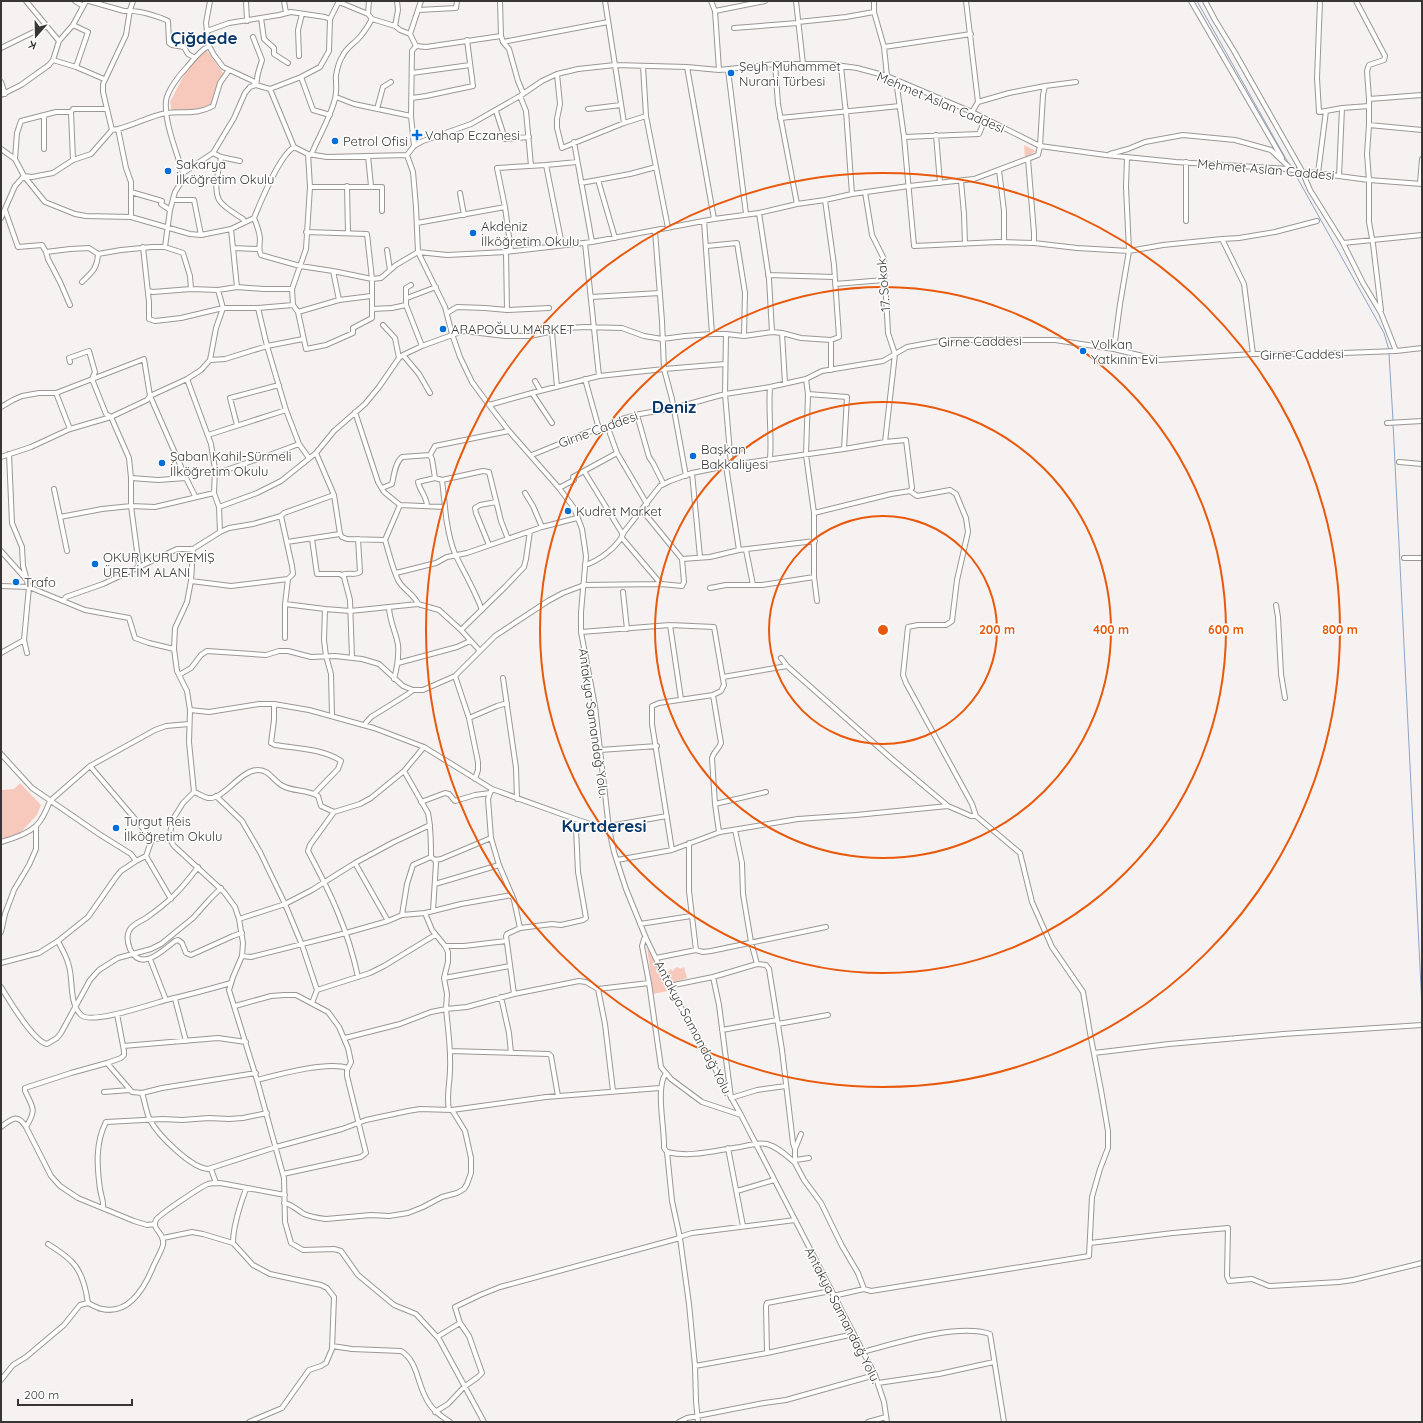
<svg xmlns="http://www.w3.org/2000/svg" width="1423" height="1423" font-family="Quicksand,sans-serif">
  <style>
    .green { fill: #f7c9bc }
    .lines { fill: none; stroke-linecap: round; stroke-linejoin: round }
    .stream { stroke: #8aa5c8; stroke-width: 1 }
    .minor-casing { stroke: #9a9795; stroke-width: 6 }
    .minor { stroke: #fff; stroke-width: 4 }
    .ring { fill: none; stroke: #e8590c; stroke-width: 2 }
    .poi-dot { fill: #006ed6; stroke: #fff; stroke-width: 1.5 }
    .labels { text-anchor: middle; stroke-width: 3; stroke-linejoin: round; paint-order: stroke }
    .poi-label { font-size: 13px; fill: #373635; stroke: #fff; text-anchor: start }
    .street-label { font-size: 13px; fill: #373635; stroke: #fff }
    .district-label { font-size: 17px; font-weight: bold; fill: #0a376a; stroke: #fff }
    .centre { fill: #e8590c; stroke: #fff; stroke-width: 2 }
    .ring-label { font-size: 12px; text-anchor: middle; font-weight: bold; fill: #e8590c; stroke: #fff; stroke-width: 3; stroke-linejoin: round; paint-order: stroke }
  </style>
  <rect width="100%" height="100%" fill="#f6f2f1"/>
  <path class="green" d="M205 48 226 77C218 87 218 93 212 103 206 112 182 110 172 112L170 102 186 71 195 58Z
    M1024 145 1036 151 1025 158Z
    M20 783 41 805 37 815 18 835 1 841V790L14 789Z
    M647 947 668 991 653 994Z
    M678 967 680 969 684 967 687 978 671 983 667 972 670 971 671 969 673 971 675 968Z"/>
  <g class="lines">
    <path class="stream" d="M1197 1 1290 166
      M1294 172 1384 333 1389 350
      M1389 354 1393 420
      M1393 423 1422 1007"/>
    <g class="minor-casing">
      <path id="minor" d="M26 1 59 41
        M75 1 83 6
        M89 1 124 11C135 9 158 16 168 21L169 43 172 45 184 47 188 54 195 58
        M210 1 206 23 207 31 209 46 214 55 223 67 253 81 256 85 270 89 294 147 308 154 327 157 407 155
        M246 1 247 21
        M284 1 286 13
        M500 1 501 36 503 42 509 49 518 81 523 93
        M605 1 624 123
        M711 1 715 11 719 70
        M796 1 803 64
        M874 1V12L884 47 887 76
        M966 1 978 102
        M1191 1 1282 158
        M1205 1 1215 20 1234 51 1302 171 1310 190 1343 243 1363 283 1381 313 1396 351
        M1320 1 1317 78 1319 112 1326 111
        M1356 1 1385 56 1384 60 1369 65 1367 71 1369 99
        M339 2 368 14 372 19 395 26 400 30 410 34
        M418 10 456 8 457 1
        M715 11 765 1
        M368 14 369 1
        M261 18 264 39 274 48V54L288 63
        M798 22 846 17 874 12
        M73 25 88 32 76 67
        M395 26 398 10 397 1
        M734 28 798 23
        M207 31 229 23 279 15 291 12 325 17 330 19
        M503 42 608 22
        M416 46 426 47 501 36
        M884 47 971 34
        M1 48 46 26
        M299 56 298 30 302 14
        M53 60 76 67 104 79
        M775 64 778 104 797 204
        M643 66 646 116 668 228
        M841 66 845 105 846 111 852 194
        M687 67 714 219
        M728 70 746 214
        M412 73 470 65
        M557 74 560 104 557 119V128L562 148 624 123 646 116
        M301 77 313 110 330 115
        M896 80 904 137 914 246 998 242 1034 243 1077 248 1129 251 1163 245 1222 239 1239 238 1275 232 1317 221
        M1 82 5 94
        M270 89 301 77 320 67 329 51 330 19 339 1
        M1 95 21 85 49 65 53 60 59 41 73 25 86 1
        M520 96 526 111 531 166
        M336 97 354 104 411 116
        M412 98 426 96 473 86 467 40
        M377 109 383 87 391 82
        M588 109 621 105
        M496 111 505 139 529 137
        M71 112 73 109H107
        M972 112 978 102 1009 93 1045 86 1076 82
        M780 118 900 106
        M1369 125V99L1422 95
        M118 129 126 168 131 182V217
        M112 130 103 92V84L126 35 130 10 133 1
        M936 135 940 183
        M904 137 979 134 985 119
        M574 142 592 242
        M414 146 411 116 412 51 416 46 410 34 421 1
        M1 149 15 159 24 176 45 202 75 214 86 216 131 217 190 234 201 235 231 229 254 218C261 201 279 156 294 147
        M44 149V115
        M213 153 221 157 240 161
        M1110 154 1128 149 1145 142 1183 135 1235 140 1271 150 1291 169
        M311 155C319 136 330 118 335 99 337 92 336 87 336 80 335 76 339 61 342 57 346 48 352 45 358 39 364 33 368 26 372 19
        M407 155 413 172 416 207 418 252 445 307 452 334 460 357 472 382 489 405 509 431 559 488 574 508 582 529 586 556 581 612V632L595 706 609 829 614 852 626 889 646 938 669 986 741 1115 875 1375 884 1402 887 1422
        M407 155 414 146 423 141 471 124 520 96 542 81 557 74 578 69 615 65 687 67 719 70 775 64H829L857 68 887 76 972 112 1040 146 1106 155 1176 162 1288 169 1293 170 1369 180 1422 184
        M368 156 371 186
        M221 157C219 169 213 188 219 200 224 208 236 214 243 219L245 222
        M15 159 17 133 21 121 56 112H71L73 160
        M1028 159 1034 233V243
        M1186 162V221
        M546 165 562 245
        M999 170 1004 211V242
        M183 173C177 153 164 122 166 101 167 91 180 74 187 67 194 59 200 50 209 46
        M1318 173 1326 111 1342 108 1369 106
        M1339 176 1342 108
        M598 180 615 238
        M961 181 964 214 965 244
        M581 183 630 174 656 167
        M1420 184 1422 159
        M347 186 348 233
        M310 187H382V211
        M131 192 162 201 161 204 170 210
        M460 193 464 215
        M174 200H194L201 235
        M825 200 834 265 839 337 831 340V370
        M5 210 18 247 42 245 46 252 70 249 89 248 98 254 121 250 152 247H165L183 253 190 276 191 289 218 290 237 287 264 289H292
        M759 213 769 279 772 332
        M1 218 15 186 24 176 32 177 53 173 73 160 91 154 112 130 118 129C134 125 150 116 166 113 183 111 197 115 213 106L220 83 229 70
        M254 218C257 225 259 231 260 238 260 244 258 250 261 255L300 266 333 271 372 279 381 278 396 265 418 252 447 255 506 252 592 242 714 219 759 213 797 204 825 200 852 194 909 186 974 179 1038 155 1040 146 1043 95 1045 86
        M704 221 712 334
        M417 223 505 207
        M231 229 237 287
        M655 231 662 321 664 369 672 399 686 476
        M306 232 367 234 372 279V318L353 328V333L326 345 306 349 298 312 293 305 292 289 306 249 310 187 308 154
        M1222 239 1244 284 1253 354
        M585 243 599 376
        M1343 243 1422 235
        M707 246 737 243 745 293 744 336
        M143 247 149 302V319L155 321 181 318 223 308H258L293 305
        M165 247 170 210 175 192 180 184 183 173 213 153 234 118 245 93 250 87 256 85 258 73 262 60 253 37
        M233 248 259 249
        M387 250 390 270
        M511 251 505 207 497 168 546 165 577 162
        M46 252 48 259 60 282 70 305
        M333 271 339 300
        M768 275 834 277
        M82 282C92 272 97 269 98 254
        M835 284 884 280
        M148 291 153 292 191 289
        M591 297 660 293
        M407 298 436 287
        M406 305V288L411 285
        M258 308 267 346 286 410 299 444 309 458
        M372 309 392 308 406 305 422 346
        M507 310 549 308
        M1381 310 1373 244 1369 222V180L1367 154 1369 125 1422 130
        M298 312 339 300 371 296
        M447 313 457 307 485 308 507 310 506 252
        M383 325 395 338 399 358
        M552 332 557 387
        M782 333 785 383
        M726 334 725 394 731 465
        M1114 349 1120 304 1129 251 1126 187 1127 157
        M403 355 419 374 430 393
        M210 360 225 359 267 346 303 339
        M70 362 69 358 89 351 95 372 92 379 106 414 111 417 129 458 131 478
        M187 379 211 444 215 469 214 493 219 507 220 532
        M585 379 599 429
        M806 379 808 394 806 455 814 513 891 494 910 491 917 496 950 490 956 494 966 518 968 532 957 580 952 621 946 625H918L908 627 903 675 906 683 972 804 976 816 1020 853 1032 902 1052 947 1083 992 1090 1033 1101 1090 1108 1131V1148L1100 1169 1092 1197 1089 1256 871 1291 864 1289 833 1296
        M535 381 540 390
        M56 393 70 429
        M532 393 552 423
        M808 394 847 397 844 449
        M489 405 532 393 599 376 664 369 725 364
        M1 407 13 400 22 396 39 393H56L144 359 150 396 186 478 195 496
        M355 412 378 482 384 492 400 505 445 507C446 521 450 543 456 556 465 574 475 591 482 610
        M637 415 649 457 653 463 663 483
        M1387 423 1422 421
        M237 425 230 398 279 385
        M608 428 617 453 647 504
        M208 435 286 410
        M885 442 906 440 912 488 910 491
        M316 453 334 495 340 534
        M9 454 12 523 22 547 23 566 26 577
        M430 455 432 459 435 478 442 480 445 507
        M532 455 588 432 599 429 608 428 622 419 640 414 674 408 725 394 770 387 806 379 822 371 883 361 907 347 945 340H1055L1114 349 1159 360 1253 354H1318L1396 351 1422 348
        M1 457 31 447 70 429 111 417 147 400 150 396 187 379 201 370 210 360 216 328 223 308 218 290
        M770 459C772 435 768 411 770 387
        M1399 462 1422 464
        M726 466 739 550 815 541
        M584 471 622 533V538L661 584
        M692 473 700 557
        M215 474 275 453 299 444
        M442 480 483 471 489 472 501 521 508 539
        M382 488 392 484C394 475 395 463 402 457L430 455 435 446 509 431
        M559 488 574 480 573 477 617 453
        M54 489 60 517
        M525 493 533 506 542 527
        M427 506C427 497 420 491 418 482L435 478
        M219 507 257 493 281 481 316 453 334 431 365 404 379 387 399 358 403 355 422 346 463 331 505 336H530L567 328 585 327 622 328 644 336 662 339 685 336 712 334H726L744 336 772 332 782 333 801 338 831 340
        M642 510 682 559
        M814 513V577L817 601
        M281 516 292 566 293 574 288 579 285 604V638
        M312 539 317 574H340L344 577 350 600 352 658
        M385 540 400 505
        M287 542 340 534 342 537 347 539 385 540C389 553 392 567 398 580 402 589 415 595 418 604
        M489 545 476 513 475 508 480 505 496 502
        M193 549 191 581 187 602 175 628 174 649 177 671 187 691 190 710 189 742 194 792
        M746 550 753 585
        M1 551 26 579 29 587 85 610 129 618 135 638 149 643 174 649
        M67 551 60 517 102 509 131 506 155 507 214 493
        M1404 558H1422
        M682 559 710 557 739 550
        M585 565C599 561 619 546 624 532L660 486 670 481 692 473 731 465 844 449 885 442 895 354 888 333 884 259 872 235 865 192
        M139 566 131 506V478L158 480 186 478
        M396 573 436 563 447 557 467 553 542 527 577 518
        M342 575C348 572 356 576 360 572L358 539
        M191 581 231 586 288 579
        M1 586 29 587 24 640 1 653
        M710 588 726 585H762L814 577
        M623 592 627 629
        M63 601 66 597 103 584 177 549H193L220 532 229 528 253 524 281 516 284 513 334 495
        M1276 605 1278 617 1281 674 1285 698
        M389 608C390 623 396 632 398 645 399 656 397 668 394 679
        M325 609 324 640 326 656 331 674 332 715
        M670 625 681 699
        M461 630 505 587 524 567 526 559 530 531
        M581 632 670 625 714 627 724 685 721 691 713 695 721 743C719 749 714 751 712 758L715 804 719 832
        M24 640 27 653
        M480 651 495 636 548 601 563 593 584 585 661 584 682 586 684 582 682 559
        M781 658 787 666
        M398 663 457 647 470 641
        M179 675 191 668 201 655 207 651 266 655 279 651H288L311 657 335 656 362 659 379 664 403 686 413 690H423L455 676 480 651 461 630 439 610 418 604 350 611 325 609 285 604
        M455 676 469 718 478 762V770L475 779
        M723 677 787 666 892 759 948 806 971 816H976
        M503 678 516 768 517 799
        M274 704V720L271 743 275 745C295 748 324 749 341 761L338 769 314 794
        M190 710 209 712 259 704H274L309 710 374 728 424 747 492 789 578 820 600 827 609 829
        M469 718 497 706 507 703
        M364 725 371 717 408 694 413 690
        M600 750 657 746
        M1 754 32 788 99 834 131 854 136 861
        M90 766 152 839
        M404 771 428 813C431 827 431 842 431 857L435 860 436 863 433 911
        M492 789 490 793 488 799 491 838 499 865 514 900 520 928
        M216 796 242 821 260 852 285 904 302 945 317 990 312 1003
        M421 802 445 793 449 794 455 801 475 795 490 793
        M715 804 766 792
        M609 826 667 816
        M735 830 742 863 743 894 751 942 757 964 766 965 769 969 782 1050 793 1143 795 1149
        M169 838 173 819 183 803 194 792C198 793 203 797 208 798 224 800 240 770 258 770 270 770 273 781 283 786 294 792 306 789 318 796L321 806 334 812
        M1 842C12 839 27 834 36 826 42 820 47 809 50 801L90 766 155 730 166 726 189 724
        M689 843V891L696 950
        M672 850 652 724V706L659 703 713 695
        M146 856 171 899
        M435 860 441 859 491 838
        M617 860 672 850 720 832 798 819 856 815 948 806
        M355 863 388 921
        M198 867C181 890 169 902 146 918 140 922 132 924 129 931 126 937 128 944 130 949 141 973 163 950 175 941L178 940 182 943 186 953 191 955 233 936 242 933
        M435 884 499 865
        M402 915 407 884 413 865 431 857
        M239 919 285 904 312 890 355 863 394 842 430 825
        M640 924 691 916
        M1 932 5 914 14 890 29 865 36 849V826
        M646 938 644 939 642 946 649 983 661 1067 671 1079 702 1102 741 1115
        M58 941C61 948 66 955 68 963 74 978 68 1002 81 1015 91 1025 152 1004 166 1000 188 995 210 989 231 983
        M445 946H464L506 941
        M242 956 251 957 346 933 388 921 402 915 425 913 461 904 512 895
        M656 958 696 950 703 952 711 951 826 927
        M150 959 166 1000
        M1 963 39 953 58 941 88 917 116 877 121 871 136 861 146 856 152 839 169 838 174 846 224 892 235 907 239 919 243 943 242 956 233 977 229 990 257 1080 284 1178 285 1222 291 1243 303 1250 334 1249 341 1251 358 1275 394 1305 416 1314 439 1339 484 1422
        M358 977C348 930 331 894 308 851L310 845 334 812 360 804 371 798 404 771 424 747
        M713 977 719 1005 731 1098 757 1090 786 1086
        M444 978 510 966
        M669 986 713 977 757 964
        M1 987C9 1000 33 1041 47 1044L57 1038 61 1033 90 980 99 970 118 958 151 949 161 944 193 918 210 899 221 888
        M598 989 605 1024 613 1091
        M317 990 370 973 384 966 435 935
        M514 994 506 936 507 934 520 928 552 924 561 925 583 920 586 918 578 872 576 828 578 820
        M501 997 509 1033 511 1053
        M175 999 186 1041
        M235 1006 271 996 284 995H296L328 1012 339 1027 348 1048 351 1062 347 1070V1076L366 1153 361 1157 283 1174
        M778 1024 828 1015
        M722 1030 777 1020
        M345 1038 400 1024 431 1012 446 1009 447 994 444 978 448 962V952L445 946 432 930 425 913
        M123 1046 218 1038 246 1042
        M450 1051 549 1054 551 1056 558 1096
        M1094 1053 1169 1044 1283 1034 1422 1025
        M107 1063 132 1092 142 1093 162 1088 256 1073
        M666 1073C655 1088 665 1129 664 1148L667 1152 672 1201 680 1238 689 1304 695 1366 696 1401 698 1422
        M257 1080C280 1074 327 1061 348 1068
        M104 1092 130 1090
        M142 1093C145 1102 146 1112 150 1120 158 1135 191 1168 208 1169L276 1147 342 1129 366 1120 408 1111 420 1109 452 1110 546 1097 660 1088
        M449 1110C446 1096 450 1083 450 1069 451 1049 448 1029 446 1009L467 1007 514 994 579 981 586 982 598 989 649 983
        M1 1127C12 1119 17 1113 26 1127L51 1176 60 1186 78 1198 134 1221 147 1225 155 1224
        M26 1127C37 1109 33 1108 25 1091V1088L71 1073 107 1063 121 1058 124 1055V1051L117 1014
        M801 1134 795 1149V1163L804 1180 821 1203 842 1246 858 1273 864 1289
        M728 1148 743 1226
        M667 1152C691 1158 716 1150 740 1147 749 1145 759 1142 767 1144 778 1147 787 1156 795 1163
        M795 1160 809 1158
        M211 1169 216 1183
        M737 1191 774 1180
        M284 1203C292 1204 297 1210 304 1214 311 1217 318 1218 326 1219L371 1215 389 1216 408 1213 423 1207 442 1197 457 1193 464 1189 467 1184 471 1173V1158L465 1131 452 1110
        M103 1208C104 1201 101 1196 100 1189 97 1167 95 1143 106 1122L163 1119 182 1120 209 1118 229 1119 243 1118 267 1113
        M679 1237 692 1233 795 1220
        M163 1238 192 1232 203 1234 233 1243 253 1265 270 1274 321 1285 327 1288 334 1297 332 1349 326 1363 321 1366 309 1370 282 1408 249 1422
        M233 1243C233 1225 240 1205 246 1189
        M1090 1243 1173 1233 1228 1228 1227 1276 1229 1281 1252 1279 1269 1286 1339 1282 1353 1280 1422 1263
        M48 1244C56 1249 64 1254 71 1261 82 1271 86 1289 88 1303
        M437 1337 460 1323
        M332 1346 352 1349 401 1351C418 1361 417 1384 427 1400 432 1410 441 1416 450 1422
        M863 1352C896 1343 958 1323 990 1334L1004 1422
        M767 1353 766 1306 767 1303 831 1291
        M695 1366 767 1353 854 1334
        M1 1380 13 1365 26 1357 64 1325 80 1305 88 1303C92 1305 97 1308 102 1309 129 1315 144 1289 153 1267 156 1260 161 1252 163 1245 165 1232 151 1230 156 1220 157 1216 202 1186 208 1184 212 1183 216 1183 220 1183L285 1195
        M878 1383 939 1374 994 1362
        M435 1412 448 1404 464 1387 478 1377 482 1373 469 1336 460 1323 455 1307 480 1295 500 1287 680 1238
        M679 1422 687 1418 764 1403 786 1400 875 1375
        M868 1422 886 1417"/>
    </g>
    <use href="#minor" class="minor"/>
  </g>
  <g class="ring">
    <circle cx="883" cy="630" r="114"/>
    <circle cx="883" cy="630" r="228"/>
    <circle cx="883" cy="630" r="343"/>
    <circle cx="883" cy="630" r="457"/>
  </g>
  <g class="poi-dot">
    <circle cx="731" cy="73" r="4"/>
    <path d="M415 129h4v4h4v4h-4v4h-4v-4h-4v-4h4z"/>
    <circle cx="335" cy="141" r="4"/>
    <circle cx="168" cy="171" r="4"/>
    <circle cx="473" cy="233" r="4"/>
    <circle cx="443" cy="329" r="4"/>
    <circle cx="1083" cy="351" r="4"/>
    <circle cx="693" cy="456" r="4"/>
    <circle cx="162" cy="463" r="4"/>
    <circle cx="568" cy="511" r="4"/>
    <circle cx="95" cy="564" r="4"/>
    <circle cx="16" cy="582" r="4"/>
    <circle cx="116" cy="828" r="4"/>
  </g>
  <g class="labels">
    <g class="poi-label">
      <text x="739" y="71">Şeyh Muhammet<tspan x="739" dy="15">Nurani Türbesi</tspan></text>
      <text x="425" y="140">Vahap Eczanesi</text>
      <text x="343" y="146">Petrol Ofisi</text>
      <text x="176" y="169">Sakarya<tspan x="176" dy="15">İlköğretim Okulu</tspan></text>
      <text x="481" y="231">Akdeniz<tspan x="481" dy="15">İlköğretim Okulu</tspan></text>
      <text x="451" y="334">ARAPOĞLU MARKET</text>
      <text x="1091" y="349">Volkan<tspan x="1091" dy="15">Yatkının Evi</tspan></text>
      <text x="701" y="454">Başkan<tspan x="701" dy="15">Bakkaliyesi</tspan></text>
      <text x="170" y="461">Şaban Kahil-Sürmeli<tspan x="170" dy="15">İlköğretim Okulu</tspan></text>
      <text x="576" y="516">Kudret Market</text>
      <text x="103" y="562">OKUR KURUYEMİŞ<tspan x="103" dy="15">ÜRETİM ALANI</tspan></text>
      <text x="24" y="587">Trafo</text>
      <text x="124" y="826">Turgut Reis<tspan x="124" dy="15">İlköğretim Okulu</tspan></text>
    </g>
    <g class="street-label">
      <text transform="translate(941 102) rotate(23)" y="5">Mehmet Aslan Caddesi</text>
      <text transform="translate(1266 169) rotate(5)" y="5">Mehmet Aslan Caddesi</text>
      <text transform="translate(883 285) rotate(-95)" y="5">17. Sokak</text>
      <text transform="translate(980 341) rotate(-1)" y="5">Girne Caddesi</text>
      <text transform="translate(1302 354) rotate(-1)" y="5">Girne Caddesi</text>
      <text transform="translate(598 429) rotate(-20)" y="5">Girne Caddesi</text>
      <text transform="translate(594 723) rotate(82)" y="5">Antakya Samandağ Yolu.</text>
      <text transform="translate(694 1028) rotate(62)" y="5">Antakya Samandağ Yolu.</text>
      <text transform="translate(843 1315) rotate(63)" y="5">Antakya Samandağ Yolu.</text>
    </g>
    <g class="district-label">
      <text x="204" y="44">Çiğdede</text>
      <text x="674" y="413">Deniz</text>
      <text x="604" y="832">Kurtderesi</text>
    </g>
  </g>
  <circle cx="883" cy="630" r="6" class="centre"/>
  <g class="ring-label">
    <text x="997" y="634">200 m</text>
    <text x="1111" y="634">400 m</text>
    <text x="1226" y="634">600 m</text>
    <text x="1340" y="634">800 m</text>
  </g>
  <rect width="1423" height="1423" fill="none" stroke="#373635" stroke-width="4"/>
  <g transform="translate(36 36) rotate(200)" stroke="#ffffff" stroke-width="3" paint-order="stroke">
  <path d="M0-3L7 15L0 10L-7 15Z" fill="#373635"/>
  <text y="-6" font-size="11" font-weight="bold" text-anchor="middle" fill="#373635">K</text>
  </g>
  <path d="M18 1399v6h114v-6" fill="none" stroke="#373635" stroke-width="2"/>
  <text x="24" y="1399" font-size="12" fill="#373635" stroke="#ffffff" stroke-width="3" paint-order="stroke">200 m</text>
</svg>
